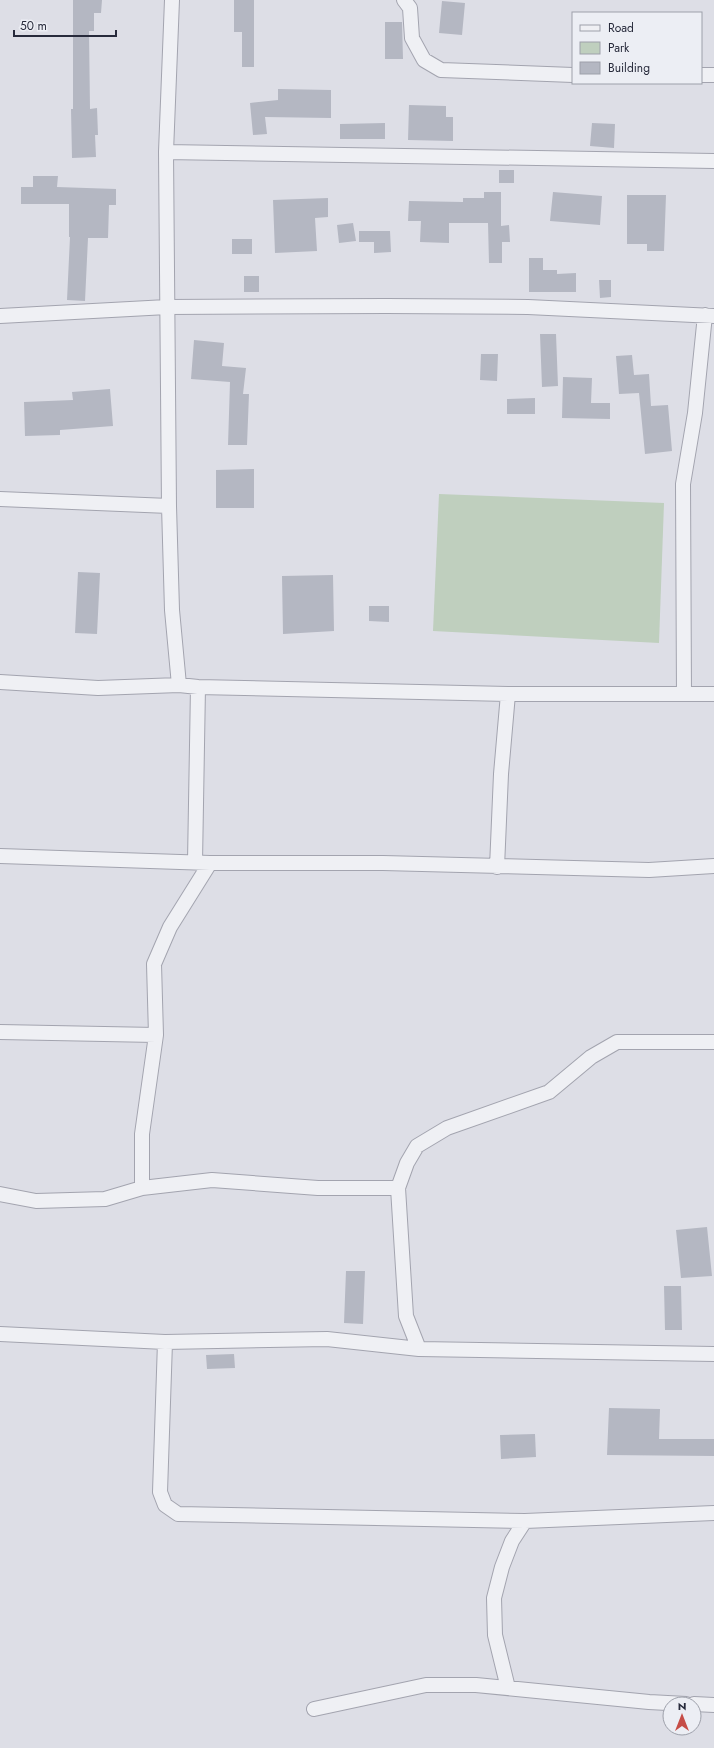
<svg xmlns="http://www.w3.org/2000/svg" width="714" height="1748" font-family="Jost,sans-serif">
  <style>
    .green { fill: #bfcfbe }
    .building { fill: #b4b7c2 }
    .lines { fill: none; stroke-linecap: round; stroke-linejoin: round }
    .minor-casing { stroke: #a3a4af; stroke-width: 16 }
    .minor { stroke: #eff0f4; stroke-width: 14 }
  </style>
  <rect width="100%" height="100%" fill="#dddee6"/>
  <path class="green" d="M439 494 664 503 659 643 433 631Z"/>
  <path class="building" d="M73 0H102L101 13H94V31H89L90 109 97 108 98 135H95L96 157 72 158 71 109H73Z
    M234 0H254V67H242V32H234Z
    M442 1 465 3 462 35 439 33Z
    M385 22H402L403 59H385Z
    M278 89 331 90V118L265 117 267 134 253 135 250 103 278 100Z
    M409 105 446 106V117H453V141L408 140Z
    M385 123V139H340V124Z
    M592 123 615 124 614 148 590 146Z
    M499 170H514V183H499Z
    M33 176H58L57 187 116 189V205H109L108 238H88L85 301 67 300 70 237H69V204H21V187H33Z
    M484 192H501V226L509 225 510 242H502V263H489L488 223H449V243L420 242 421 221H408L409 201 463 202V198H484Z
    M553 192 602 196 600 225 550 221Z
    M627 195H666L664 251H647V244H627Z
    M328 198V217L315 218 317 251 275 253 273 200Z
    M353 223 356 241 339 243 337 225Z
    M359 231H390L391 252 374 253V242H359Z
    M232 239H252V254H232Z
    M529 258H543V270H557V274L576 273V292H529Z
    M244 276H259V292H244Z
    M599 280H611V297L600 298Z
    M540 334H556L558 386 542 387Z
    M194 340 224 343 222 366 246 368 243 394H249L247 445H228L230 382 191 379Z
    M481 354H498L497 381 480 380Z
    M632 355 634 375 649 374 651 406 668 405 672 451 645 454 639 393 619 394 616 356Z
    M563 377 592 378 591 403H610V419L562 418Z
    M110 389 113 426 60 430V435L25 436 24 402 73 400 72 392Z
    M535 398V414H507V399Z
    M254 469V508H216V470Z
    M78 572 100 573 97 634 75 633Z
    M333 575 334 631 283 634 282 576Z
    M369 606H389V622L369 621Z
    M707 1227 712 1276 681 1278 676 1230Z
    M346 1271H365L363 1324 344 1323Z
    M664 1286H681L682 1330H665Z
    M234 1354 235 1368 207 1369 206 1355Z
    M609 1408 660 1409 659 1439H714V1456L607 1455Z
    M535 1434 536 1457 501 1459 500 1435Z"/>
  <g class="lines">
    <g class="minor-casing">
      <path id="minor" d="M172 0 166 152 169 506 172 610 179 685
        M404 0 410 8 412 38 424 60 441 70 573 75
        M701 75H714
        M166 152 714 161
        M0 316 167 307 386 306 528 307 714 316
        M0 499 169 506
        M0 682 98 688 179 685 198 687 508 694H714
        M684 694 683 484 695 413 705 315
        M0 856 210 863H383L649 870 714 866
        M195 862 198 687
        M497 867 501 774 508 694
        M0 1032 156 1035
        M142 1188V1134L156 1035 154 964 170 927 210 863
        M0 1194 36 1201 105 1199 142 1188 212 1180 318 1188H398
        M0 1334 165 1342 327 1339 419 1349 714 1354
        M165 1342 160 1492 165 1505 178 1514 525 1521 714 1513
        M419 1349 406 1316 398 1188 407 1163 417 1146 447 1128 549 1092 591 1057 617 1042H714
        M508 1688 495 1635 494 1598 502 1567 512 1541 525 1521
        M694 1704 714 1705
        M314 1709 426 1685H476L649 1702 686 1704"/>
    </g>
    <use href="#minor" class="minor"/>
  </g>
  <rect x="572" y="12" width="130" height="72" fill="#eceef4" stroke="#9da0aa"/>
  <rect x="580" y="25" width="20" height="6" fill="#eff0f4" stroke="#9da0aa"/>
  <text x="608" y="32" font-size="12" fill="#272a3b">Road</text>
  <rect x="580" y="42" width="20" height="12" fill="#bfcfbe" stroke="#9da0aa"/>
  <text x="608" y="52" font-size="12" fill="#272a3b">Park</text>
  <rect x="580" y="62" width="20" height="12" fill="#b4b7c2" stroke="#9da0aa"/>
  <text x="608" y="72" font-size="12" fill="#272a3b">Building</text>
  <g transform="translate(682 1716)"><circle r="19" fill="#eceef4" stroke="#9da0aa"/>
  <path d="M0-3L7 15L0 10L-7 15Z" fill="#c64d47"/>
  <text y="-6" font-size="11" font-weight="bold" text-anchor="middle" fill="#272a3b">N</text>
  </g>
  <path d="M14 30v6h102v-6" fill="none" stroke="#272a3b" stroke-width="2"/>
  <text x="20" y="30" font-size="12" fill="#272a3b" stroke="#eceef4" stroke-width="3" paint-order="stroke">50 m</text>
</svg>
